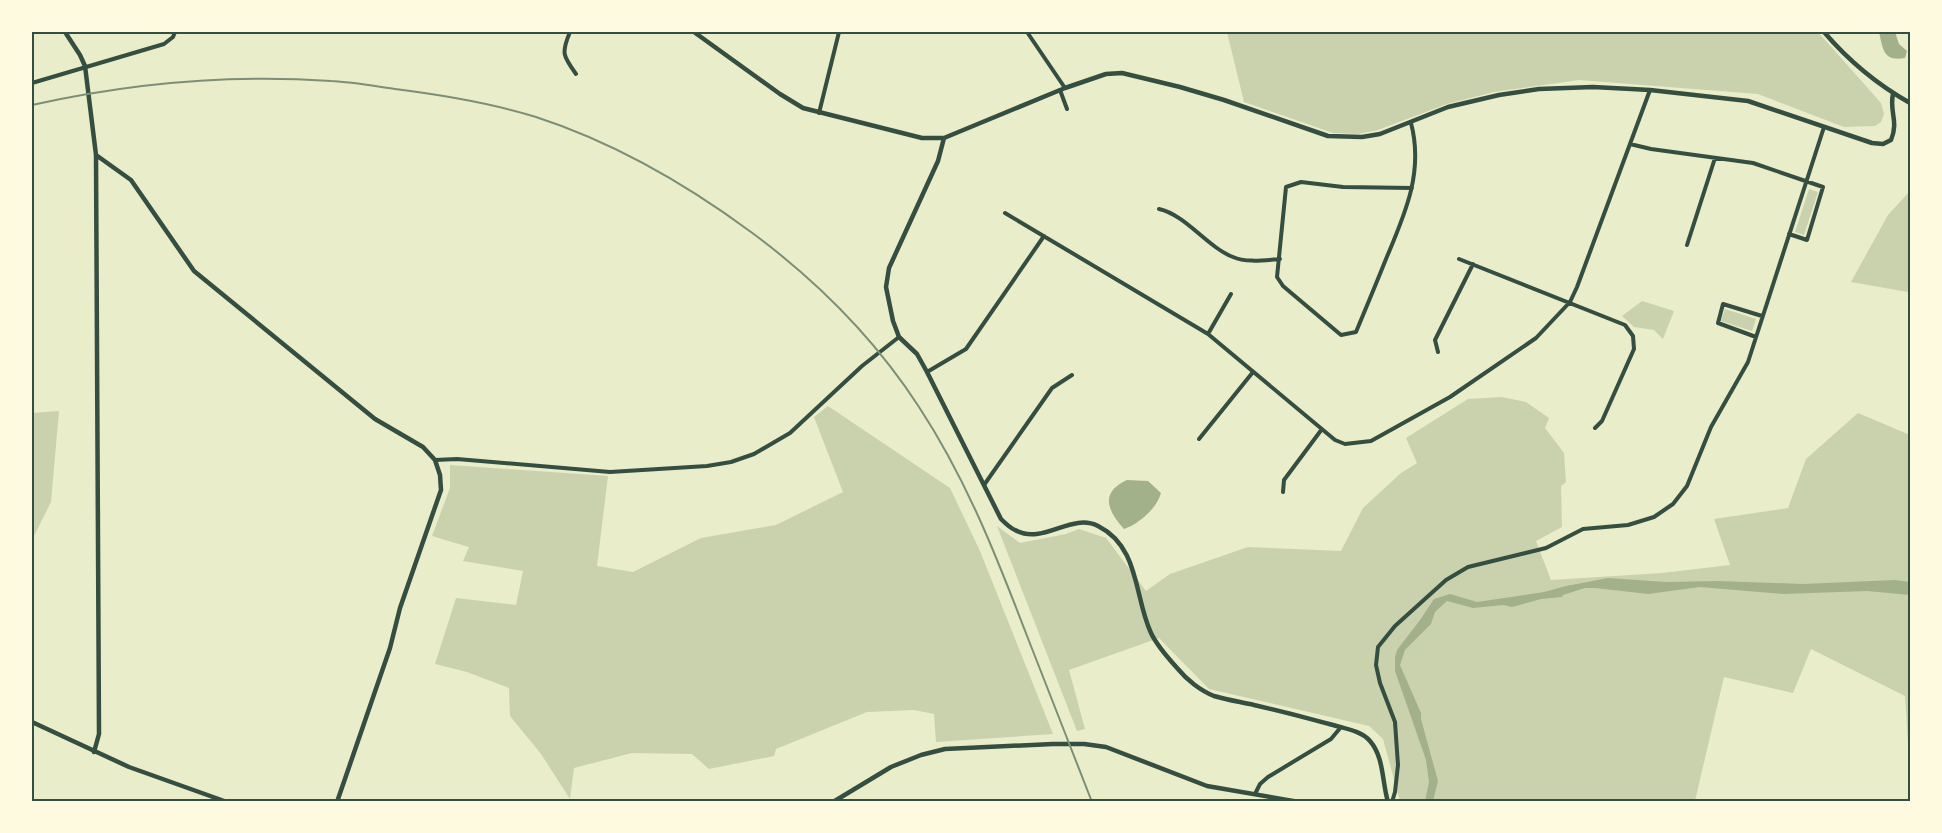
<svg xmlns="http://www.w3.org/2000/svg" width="1942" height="833" font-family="'Work Sans',sans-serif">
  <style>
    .green { fill: #cad2ad }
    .water { fill: #a3b18a }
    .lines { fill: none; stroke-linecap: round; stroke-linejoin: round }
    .minor { stroke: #344e41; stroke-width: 4 }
    .tertiary { stroke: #344e41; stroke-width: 4.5 }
    .secondary { stroke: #344e41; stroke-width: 4.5 }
    .rail { stroke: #7c8e77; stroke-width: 2 }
    .neatline { fill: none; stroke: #344e41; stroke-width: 2 }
  </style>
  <rect width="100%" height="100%" fill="#e9edc9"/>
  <path class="green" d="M1227 32H1818L1881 103 1884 114 1881 122 1875 126 1844 127 1758 94 1579 80 1494 92 1447 104 1378 130 1358 134 1333 133 1244 102Z
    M1809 189 1818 192 1804 235 1795 232Z
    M1910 191V273L1908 292 1851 282 1888 215Z
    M1642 301 1674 311 1663 339 1654 330 1634 327 1622 316Z
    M1725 309 1756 319 1752 331 1721 321Z
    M1502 397 1526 402 1549 418 1545 428 1564 453 1566 482 1561 486 1562 527 1536 541 1551 580 1662 573 1730 565 1714 519 1788 508 1806 459 1858 413 1910 435V759H1909L1905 696 1811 649 1793 693 1724 677 1695 801H1400L1383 739 1369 726 1209 689 1159 638 1069 670 1085 729 1077 731 997 526 1020 543 1066 534 1079 529 1106 538 1146 591 1170 574 1248 547 1341 551 1363 508 1401 473 1417 463 1406 438 1468 399Z
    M828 406 950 488 980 551 1053 734 936 742 934 714 914 710 867 712 776 749 774 756 709 769 692 754 632 753 574 768 570 799 541 754 510 716 509 688 467 672 435 664 456 598 516 605 523 571 463 561 469 547 432 536 450 488V465L608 476 597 566 633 572 701 538 776 525 843 492 814 417Z
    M59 411 51 502 34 536 32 537V413Z"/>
  <path class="water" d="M1879 32H1895L1899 44 1907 51 1905 58C1883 62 1883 49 1879 32Z
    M1127 480 1148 481 1161 493C1157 508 1139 524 1124 529 1108 511 1099 493 1127 480Z
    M1608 578 1666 582 1718 581 1803 584 1895 580 1910 582V595L1867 591 1784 594 1700 587 1648 594 1595 588H1585L1563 595 1562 597 1541 599 1512 607 1503 605 1473 608 1447 601 1435 612 1431 624 1405 650 1400 665 1421 713V719L1438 781 1433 801H1425L1429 782 1426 760 1395 671V657L1397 650 1420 620 1434 599 1450 594 1477 602 1544 592 1566 586Z"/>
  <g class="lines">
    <path class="minor" d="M570 32C561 53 563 56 576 74
      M1027 32 1065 88
      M32 83 164 44 173 37 175 32
      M1060 90 1067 109
      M819 113 839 32
      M1411 123C1424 172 1405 214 1386 259 1376 284 1366 308 1356 332L1341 335 1283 286 1277 277 1286 187 1301 182 1343 187 1412 188
      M1630 144 1651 149 1753 163 1823 187 1807 240 1789 234
      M1159 209C1186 215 1207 247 1233 257 1246 263 1266 260 1280 259
      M1005 213 1208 334 1335 440 1345 444 1371 441 1450 397 1536 338 1570 302 1577 287 1650 90
      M1687 245 1715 158
      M1459 259 1625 325 1633 336 1634 349 1602 421 1595 428
      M1208 334 1231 294
      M1756 337 1718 323 1723 304 1762 316
      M1438 352 1435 340 1473 264
      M927 372 966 349 1044 236
      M1199 439 1253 372
      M435 460 457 459 610 472 707 466 731 462 754 454 790 433 862 366 899 337
      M984 485 1052 388 1072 375
      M1283 492 1284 480 1322 429
      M1255 794 1260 784 1268 777 1331 739 1341 727
      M1392 802 1395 792 1398 765 1395 722 1380 683 1376 665 1378 647 1395 626 1446 580 1468 567 1546 548 1583 529 1628 525 1654 517 1673 504 1687 486 1711 427 1748 362 1824 127"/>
    <path class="tertiary" d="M65 32 80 55 85 66 96 155 99 734 94 752
      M694 32 780 94 803 108 922 138H944L1065 88 1106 74 1122 73 1180 87 1224 100 1328 136 1362 137 1380 134 1448 107 1499 95 1539 89 1593 87 1650 90 1748 101 1872 143 1883 144 1891 140C1899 121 1889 112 1893 94
      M944 138 938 161 889 268 886 287 893 321 899 337 917 354 927 372 1001 519C1005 523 1010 528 1015 530 1043 546 1071 512 1098 526 1140 547 1134 597 1151 633 1157 646 1168 658 1178 669 1187 680 1201 691 1214 696 1227 700 1241 702 1254 705 1281 711 1307 718 1333 725 1346 729 1362 731 1370 741 1384 757 1382 782 1388 802
      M96 155 131 180 194 271 375 419 423 447 435 460 440 475 441 490 400 608 390 648 337 802"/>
    <path class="secondary" d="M1824 32C1848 60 1878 85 1910 103
      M32 722 129 767 227 802
      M833 802 891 767 921 755 945 749 1053 744H1084L1106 747 1207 786 1299 802"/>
    <path class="rail" d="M32 105C130 83 230 74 331 81 353 82 374 86 395 89 443 95 491 103 536 117 613 142 686 184 751 232 816 280 875 339 919 407 967 480 998 560 1029 641 1050 695 1071 748 1092 802"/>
  </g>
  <rect width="1942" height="833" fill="none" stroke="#fefae0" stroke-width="66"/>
  <rect x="33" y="33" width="1876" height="767" class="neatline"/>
</svg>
